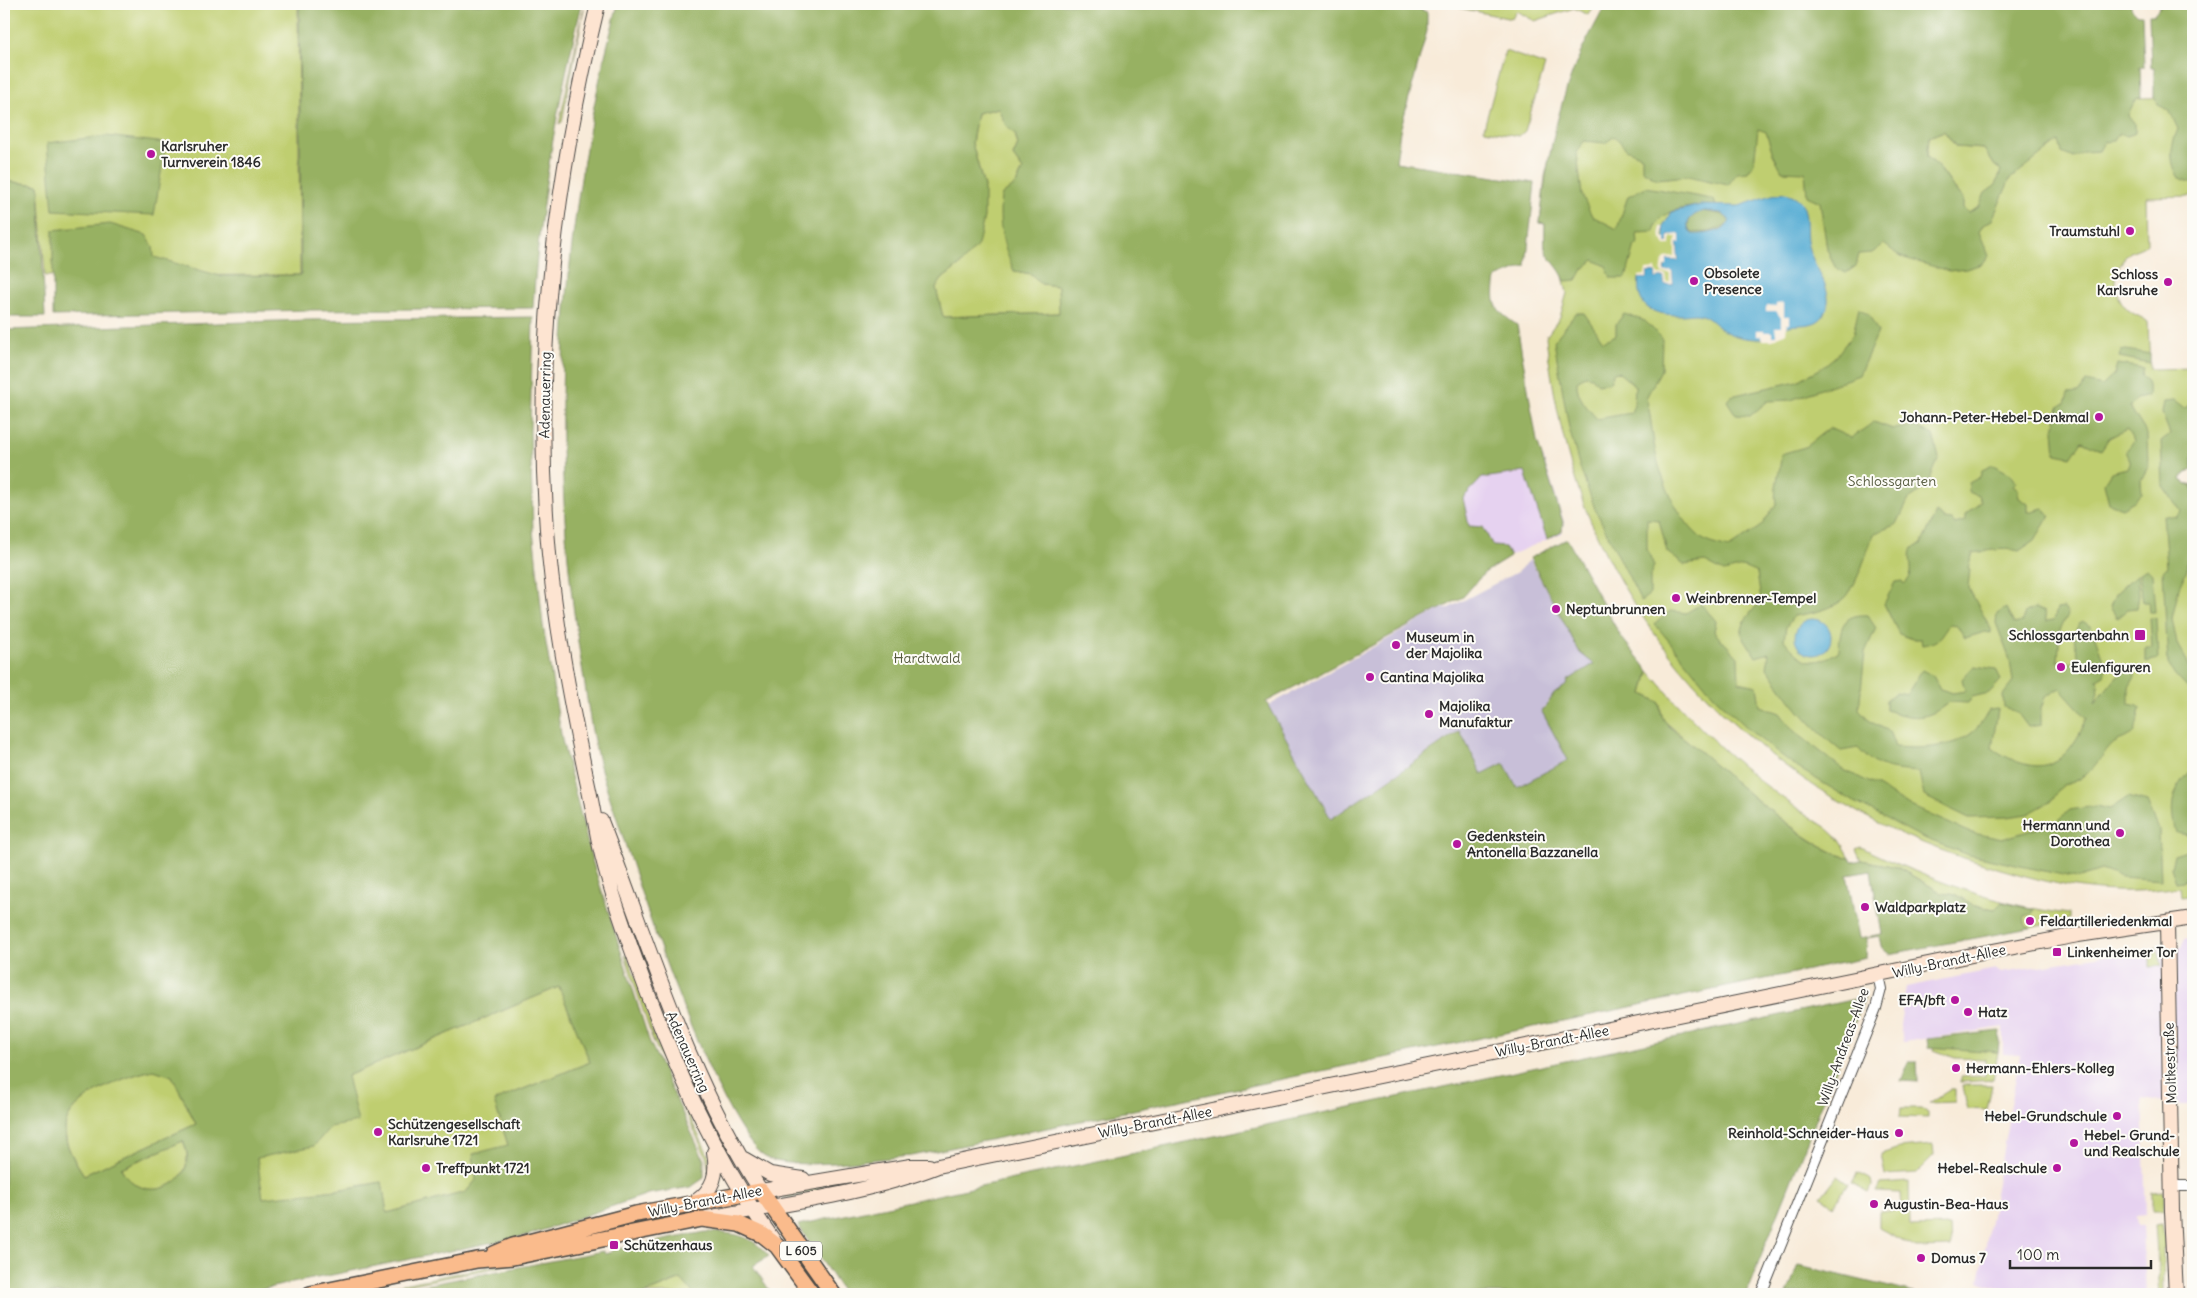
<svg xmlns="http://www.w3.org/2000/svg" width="2197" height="1298" font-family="Delius,sans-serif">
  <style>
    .built { fill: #e6d2f0 }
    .industrial { fill: #c8bfd8 }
    .green { fill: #bfce70; stroke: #757c4e }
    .forest { fill: #97b162; stroke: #616e46; fill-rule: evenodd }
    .water { fill: #58add4; stroke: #426c80; fill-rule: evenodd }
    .pier { fill: #f8ebd9 }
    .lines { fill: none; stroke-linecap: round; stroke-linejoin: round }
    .street-casing { stroke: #4a4845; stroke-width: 12 }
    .secondary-casing { stroke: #4a4845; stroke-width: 16 }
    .primary-casing { stroke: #4a4845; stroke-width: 18 }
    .street { stroke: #fff; stroke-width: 10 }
    .secondary { stroke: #fde4d1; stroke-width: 14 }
    .primary { stroke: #fabb8c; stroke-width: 15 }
    .poi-dot { fill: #b5179e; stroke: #fdfcf7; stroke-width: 2 }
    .labels { text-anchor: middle; stroke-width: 4; stroke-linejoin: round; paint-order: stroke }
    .shield { fill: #fdfcf7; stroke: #6a6a68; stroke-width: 1 }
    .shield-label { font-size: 12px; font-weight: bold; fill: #2b2b2b }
    .poi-label { font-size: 14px; font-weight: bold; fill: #2b2b2b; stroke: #fdfcf7; text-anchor: start }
    .street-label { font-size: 14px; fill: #2b2b2b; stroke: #fdfcf7 }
    .park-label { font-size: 14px; fill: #575c40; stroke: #fdfcf7 }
  </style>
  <rect width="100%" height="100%" fill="#fdfcf7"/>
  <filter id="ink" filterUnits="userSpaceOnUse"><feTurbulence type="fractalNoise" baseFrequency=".02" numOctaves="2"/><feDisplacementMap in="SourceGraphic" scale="10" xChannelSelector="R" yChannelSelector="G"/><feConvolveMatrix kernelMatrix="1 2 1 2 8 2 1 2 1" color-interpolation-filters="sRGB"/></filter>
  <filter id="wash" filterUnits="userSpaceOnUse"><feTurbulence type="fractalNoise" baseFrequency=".0096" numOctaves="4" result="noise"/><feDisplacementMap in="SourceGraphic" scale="20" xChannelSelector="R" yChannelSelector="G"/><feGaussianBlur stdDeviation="1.12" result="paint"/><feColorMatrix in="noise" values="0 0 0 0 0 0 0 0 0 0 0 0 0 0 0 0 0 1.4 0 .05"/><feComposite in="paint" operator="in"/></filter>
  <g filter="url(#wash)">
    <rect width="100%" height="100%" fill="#f8ebd9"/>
    <path class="built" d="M1543 457 1564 522 1562 533 1483 567 1446 486Z
      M2193 936V1105H2182L2142 1099 2146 1215 2136 1216 2137 1225H2143L2146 1294H2026L1979 1282 2020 1055 2003 1054V1027L1903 1042 1900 1025 1906 987 1996 969 2002 972 2134 951 2181 947 2185 939Z"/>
    <path class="industrial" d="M1530 560 1580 652 1594 664 1567 681 1569 684 1554 694 1542 710 1568 760 1517 788 1482 775 1459 731 1331 819 1268 706 1418 622 1442 609 1449 608 1517 572Z"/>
    <path class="green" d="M4 4H298L300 275 45 276 39 185 4 181Z
      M1462 4H1594L1588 15 1574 8 1535 21 1516 11 1512 19 1460 8Z
      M584 8 562 122 559 124Z
      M1505 51 1545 65 1525 131 1519 136 1485 130 1484 128Z
      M1581 53 1962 208 1963 199C1948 183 1945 170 1927 157L1929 137 1944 131 1956 147 1984 149 1995 166 2137 98 2193 97V196L2146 197 2147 243C2143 249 2133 249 2128 254 2111 271 2112 298 2131 312 2136 316 2143 317 2148 322L2150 369 2193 368V469L2185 474 2182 479 2186 485 2193 484V895L2181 897 2180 887C2105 898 2058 886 1987 865 1813 816 1663 690 1591 522 1566 464 1554 400 1546 337L1560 317 1567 293 1561 268 1551 259 1545 248V224L1540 223 1545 176 1561 110Z
      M999 108 1006 126 1015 134 1018 145 1013 156 1023 170 1016 184 1001 196 1014 271 1031 274 1041 284 1058 286 1060 313 943 317 936 288 942 279 960 265 984 187 972 143 977 113Z
      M1649 671C1703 736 1756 783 1827 828L1840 840 1850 857C1814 857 1696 747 1663 720L1659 702 1643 694Z
      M1861 847C1925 878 1998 906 2069 914V919L2030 928 2025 924 2024 916 2033 910 2019 908 1995 909 1975 906 1956 895 1942 893 1897 867 1861 860 1856 849Z
      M2157 947 2162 966 2150 967V954L2154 955 2153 950Z
      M625 955 628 957 645 1001 652 1031 680 1097 709 1156V1173L707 1159 652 1038Z
      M559 987 590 1062 494 1101 508 1145 466 1192 387 1213 382 1182 337 1190 263 1199 249 1117Z
      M1935 1046 1998 1052 1993 1080 1961 1082V1077L1985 1076V1059L1955 1058 1934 1050Z
      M154 1070 172 1076 196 1124 84 1175C75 1161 65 1147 65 1129 65 1099 129 1074 154 1070Z
      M1963 1085H1992L1987 1110 1967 1109Z
      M1951 1089H1955V1102L1929 1103Z
      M1901 1108H1921L1928 1113V1118L1900 1117Z
      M183 1141C203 1183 143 1211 121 1168Z
      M1933 1145 1934 1156 1917 1173 1885 1175 1881 1154 1899 1148Z
      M1857 1173 1871 1180 1872 1185 1869 1192 1852 1183Z
      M1837 1176 1848 1184 1833 1206 1821 1197Z
      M1909 1182 1910 1227 1950 1226 1951 1247 1916 1248 1879 1228V1212L1902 1210 1901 1193 1877 1192 1881 1184Z
      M839 1184V1188L791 1197H783L780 1193Z
      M2164 1192V1210H2152V1193Z
      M2162 1224 2166 1248H2163L2164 1294H2160L2155 1225Z
      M594 1248 363 1294H353L503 1264Z
      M682 1279 694 1294H644Z"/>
    <path class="forest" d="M299 4H582C557 104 539 206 533 308L313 310 53 316V230L110 224 146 235 153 246 154 257 220 276 301 275Z
      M618 4H1405L1427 12V31L1400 131 1396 162 1535 183 1526 266 1496 278C1492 305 1495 310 1517 325L1537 441 1563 522 1562 531 1547 539 1525 472 1482 478 1463 498 1469 526 1483 527 1493 546 1505 547 1510 557 1484 573 1463 597 1266 702 1331 819 1460 731 1482 774 1504 763 1517 787 1568 760 1541 710 1545 708 1554 694 1568 684 1567 681 1594 664 1580 653 1530 558 1567 539 1621 637 1649 671 1643 694 1659 702C1660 707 1661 716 1664 720 1671 730 1686 739 1696 748 1724 772 1817 857 1850 857L1852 862 1861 860 1897 867 1942 893 1956 895 1975 906 1995 909 2002 902 2034 910 2032 914 2024 916 2025 924 2030 928 1889 954 1881 947 1879 936 1867 938 1866 958 912 1156C880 1158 790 1172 765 1157 735 1138 693 1032 679 997 657 942 639 887 621 831 613 806 603 780 597 754 590 726 587 696 582 667 545 445 560 221 618 4ZM998 108 1006 126 1015 134 1018 145 1013 156 1023 170 1016 184 1001 196C998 226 1002 243 1014 271L1031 274 1041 284 1058 286 1059 313 943 317 936 288 942 279 960 265 978 245 984 217V187L972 143 977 113ZM1871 871 1882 934 1859 938 1847 875Z
      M1606 4H2131V8L2138 15H2142L2144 67H2140L2141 98H2137L2128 115 2135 124V133L2126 136 2119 133 2114 141 2104 142 2099 151 2083 152 2073 158 2062 153 2059 141 2010 179 1992 220 1983 225 1979 232 1989 256 1982 264 1966 269 1949 271 1901 257 1884 244 1872 253 1859 254 1856 266 1846 273 1835 267 1827 249 1820 202 1807 196 1805 172 1782 171 1773 154 1766 132 1758 129 1754 163 1748 172 1737 173 1728 185 1688 176 1657 179 1642 170V156L1626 149 1615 136 1605 143 1584 141 1577 153 1582 195 1592 216 1617 229 1628 196 1646 187 1706 198 1714 200 1716 206C1699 205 1653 208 1655 232L1637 233 1638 245H1635L1626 278H1611L1606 266 1594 260 1583 269 1577 280 1565 281C1560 267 1548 259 1545 248 1544 241 1545 231 1545 224L1540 223C1546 165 1557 105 1581 52 1589 35 1598 20 1606 4ZM1944 131 1956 147 1984 149 1995 166 2001 170 1996 185 1985 193 1979 207 1968 213 1963 208V199C1948 183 1944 170 1927 157L1929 137Z
      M2160 4H2193V183L2179 178C2169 161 2170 148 2178 129L2169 110 2158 105 2154 97V67H2151L2149 15H2153L2160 7Z
      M106 136 166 143 154 215 53 210 47 143Z
      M4 181 39 185 45 317H4Z
      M1702 211 1726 215 1730 220 1729 224 1710 232 1692 233C1683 223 1691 215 1702 211Z
      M1859 308 1869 315 1878 332 1859 375 1791 400 1768 401 1750 416 1736 415 1727 401 1731 396 1797 381 1820 369 1837 355 1853 334Z
      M1576 313H1584L1603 341 1616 335V324L1624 314 1645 321 1662 338 1661 370 1646 398C1651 414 1651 427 1654 443 1658 474 1678 522 1704 540 1710 544 1722 546 1729 548L1761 526 1776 504C1773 486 1781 473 1781 454L1805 447 1829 428 1851 438 1874 422 1893 429 1915 426 1933 435 1939 458 1927 486 1909 499 1897 524 1873 534C1869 548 1855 589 1845 598 1832 610 1811 613 1794 616L1786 627 1784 640C1803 663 1813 668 1839 651 1840 629 1841 614 1867 615L1876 628 1865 652 1859 709 1871 722 1889 731 1895 747C1921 749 1960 749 1979 726 1983 722 1986 715 1989 710L1998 709 1992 748C2039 780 2066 768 2087 718L2060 688 2045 697 2041 709V725L2028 727 2017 712 2004 707 2003 695 2013 682 2010 660 1996 623 1997 614 2006 608 2014 624 2022 622 2025 612 2035 608 2044 612 2046 621 2054 620 2057 609 2064 608 2068 615 2060 629 2058 661 2073 663 2079 658C2075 643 2070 634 2082 621L2091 626 2106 668 2104 675 2097 679 2099 692 2095 703 2117 676 2134 667 2135 677 2129 687V704L2138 706 2140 709 2135 732C2129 739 2117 739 2111 746 2095 763 2089 780 2063 785L2051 801 2028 814 2007 817 1969 818 1924 796 1919 772C1893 770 1876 770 1858 748L1841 751C1808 724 1791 702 1767 668L1769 653 1756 657 1741 633 1745 620 1761 600 1757 573 1743 567 1724 572 1705 562 1684 565 1667 552 1659 520 1647 519V549L1654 566 1650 575V594L1641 601 1595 509 1580 468 1569 428 1554 341ZM1618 372 1635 386 1634 404 1631 413 1597 419C1587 407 1576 397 1577 381L1585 376 1592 377 1598 384 1610 382 1613 373Z
      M533 317 530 431 533 530 543 625 562 740 592 860 649 1040 704 1160V1178L691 1187 648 1194 529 1235 238 1294H4V330L308 320ZM559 987 590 1062 494 1101 508 1145 473 1154 476 1180 466 1192 387 1213 382 1182 337 1190 263 1198 257 1158 314 1146 330 1127 358 1122 347 1076ZM154 1070 172 1076 196 1124 84 1175C75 1161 64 1146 65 1129 65 1099 129 1074 154 1070ZM183 1141C204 1182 143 1211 121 1168Z
      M2126 350 2150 354V363L2119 357 2121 351Z
      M2117 364 2143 368 2141 375C2148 381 2149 386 2148 396L2136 399 2130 407 2147 434 2148 467 2141 480 2142 493 2134 501 2122 508 2109 503 2104 483 2111 472 2127 468 2130 460 2126 451 2134 441 2127 429 2109 438 2101 450 2082 441 2071 457 2056 454 2054 429 2059 407 2065 403 2068 394 2078 393 2086 382 2102 386 2114 375Z
      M2193 383V469L2185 474 2182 479 2186 485H2192L2193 493V555L2187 559V570L2179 587 2172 619 2177 644 2193 673V694L2175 675 2168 664 2163 571 2167 567 2163 515 2176 517 2181 511 2163 486 2161 441 2170 434 2162 413 2164 402 2174 401 2183 408H2186L2193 399 2188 391 2190 385Z
      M1993 465 2011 474 2016 482 2013 485 2018 489 2019 498 2028 504V512L2043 508 2050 515 2035 540 2019 551C2003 547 1990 551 1973 553L1968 568 1970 569 1968 587 1991 629V633L1985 632 1965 638 1957 625 1949 624C1942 637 1938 643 1922 645L1921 639H1913L1899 634 1884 604 1895 582 1902 581 1904 584C1918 573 1906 561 1912 548L1921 545 1936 513 1944 519 1952 520 1955 524 1965 521V515L1981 502 1978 496 1969 492V483L1980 477 1982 470Z
      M2147 569 2152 574 2155 612H2150L2149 602H2143L2139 573Z
      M2137 574 2139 594 2137 608 2128 609 2117 618 2110 607 2115 594Z
      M1701 604 1716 621 1714 632 1738 657 1739 682 1757 686 1760 706 1780 713 1794 731 1844 770 1879 787 1906 804 1968 832 2002 839 2054 823 2070 810 2095 806 2110 809 2128 797 2147 802 2159 830 2161 880 2122 877 2101 870 2077 878 1969 855 1921 837 1853 801 1798 768 1755 735 1714 696 1655 624 1670 611 1686 613Z
      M2150 618H2156L2158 659 2146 662V648H2152Z
      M1974 666 1996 669 2001 680 1989 693 1972 697 1968 703 1949 702C1927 721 1913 719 1886 710V700L1896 692 1907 694 1922 670 1933 676 1940 689 1953 693 1965 691 1962 679Z
      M2193 768V833L2188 835 2176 833C2168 802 2173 791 2193 768Z
      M2190 849 2193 852V874L2187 872 2185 881 2176 882 2171 868 2174 854Z
      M1865 997 1746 1294H844L798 1225Z
      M2000 1031 1998 1052 1928 1047 1927 1039Z
      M1909 1062H1917L1918 1082 1901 1081Z
      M705 1232C734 1233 750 1234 769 1256L753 1266 772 1294H694L681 1279 644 1294H379L603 1251 605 1254 611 1252 613 1250Z
      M1798 1265 1902 1290 1918 1294H1787Z"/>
    <path class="water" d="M1785 193C1811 198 1805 222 1807 240 1809 264 1839 290 1824 315 1816 327 1802 324 1789 326 1785 327 1782 333 1778 335 1764 342 1739 339 1726 332 1717 328 1710 317 1701 315 1695 313 1688 315 1682 315 1655 315 1635 310 1639 278H1647V272H1656V278L1664 277 1665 284H1673L1672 272H1664L1666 260H1678L1677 243 1680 235H1669V243H1666L1663 227 1672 212 1700 205 1739 206 1772 195ZM1705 211 1721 213 1730 220C1727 232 1703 235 1692 234 1681 222 1694 213 1705 211Z
      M1795 637a18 18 0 1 1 36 0a18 18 0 1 1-36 0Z"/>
    <path class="pier" d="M1660 227H1663V237L1666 238V243H1669V235L1680 234V243H1677L1678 260H1667V266H1664V272L1672 271 1673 284H1665L1664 277 1656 278V272H1647V278H1639V276L1645 275 1646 270 1656 269 1658 275H1666L1667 282H1670V274H1662L1661 266 1665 258 1675 257V243L1677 237H1671V245H1665L1661 238Z
      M1784 303V316H1790V324H1787L1786 333 1772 340H1763L1761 336H1757V330H1764V332H1772V336H1776L1775 327H1781V318L1776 311H1766V305L1776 306V304Z"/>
  </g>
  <g filter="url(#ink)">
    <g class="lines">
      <g class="street-casing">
        <path id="street" d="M2171 1186H2193
          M1761 1294 1876 1008 1881 989 1878 975"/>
      </g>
      <g class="secondary-casing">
        <path id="secondary" d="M598 4C554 186 532 367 549 554 557 634 572 712 589 790 593 809 596 828 600 847 609 886 623 926 637 964 672 1061 714 1156 774 1241
          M601 821C650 947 687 1076 761 1191L911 1166H929
          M2167 922 2172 1211 2176 1294
          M744 1159 770 1174 803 1179
          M695 1202C714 1189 718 1174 714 1152
          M707 1218C783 1204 867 1194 938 1166L1977 954 2078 935 2193 918"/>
      </g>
      <g class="primary-casing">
        <path id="primary" d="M494 1254 513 1246 636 1214 761 1191 833 1294
          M310 1294 477 1260 513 1257 702 1219 739 1224 763 1235 777 1246 812 1294"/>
      </g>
      <use href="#street" class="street"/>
      <use href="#secondary" class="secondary"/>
      <use href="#primary" class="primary"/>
    </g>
  </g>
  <g class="poi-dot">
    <circle cx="151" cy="154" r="5"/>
    <circle cx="2130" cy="231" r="5"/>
    <circle cx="1694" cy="281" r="5"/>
    <circle cx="2168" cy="282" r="5"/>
    <circle cx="2099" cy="417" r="5"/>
    <circle cx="1676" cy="598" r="5"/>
    <circle cx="1556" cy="609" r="5"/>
    <rect x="2134" y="629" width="12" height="12" rx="2.5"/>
    <circle cx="1396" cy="645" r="5"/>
    <circle cx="2061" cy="667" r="5"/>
    <circle cx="1370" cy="677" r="5"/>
    <circle cx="1429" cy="714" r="5"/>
    <circle cx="2120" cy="833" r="5"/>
    <circle cx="1457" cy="844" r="5"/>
    <circle cx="1865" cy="907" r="5"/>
    <circle cx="2030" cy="921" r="5"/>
    <rect x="2052" y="947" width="10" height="10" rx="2.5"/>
    <circle cx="1955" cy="1000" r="5"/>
    <circle cx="1968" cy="1012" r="5"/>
    <circle cx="1956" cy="1068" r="5"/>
    <circle cx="2117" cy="1116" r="5"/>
    <circle cx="378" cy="1132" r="5"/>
    <circle cx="1899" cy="1133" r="5"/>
    <circle cx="2074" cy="1143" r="5"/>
    <circle cx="426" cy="1168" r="5"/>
    <circle cx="2057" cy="1168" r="5"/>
    <circle cx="1874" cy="1204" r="5"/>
    <rect x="609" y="1240" width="10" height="10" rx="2.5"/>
    <circle cx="1921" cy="1258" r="5"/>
  </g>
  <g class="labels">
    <rect class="shield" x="780" y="1241.5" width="42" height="19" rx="4"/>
    <g class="shield-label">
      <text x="801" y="1255">L 605</text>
    </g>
    <g class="poi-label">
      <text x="161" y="151">Karlsruher<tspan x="161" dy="16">Turnverein 1846</tspan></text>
      <text x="2120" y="236" text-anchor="end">Traumstuhl</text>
      <text x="1704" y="278">Obsolete<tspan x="1704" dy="16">Presence</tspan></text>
      <text x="2158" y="279" text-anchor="end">Schloss<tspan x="2158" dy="16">Karlsruhe</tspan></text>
      <text x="2089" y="422" text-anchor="end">Johann-Peter-Hebel-Denkmal</text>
      <text x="1686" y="603">Weinbrenner-Tempel</text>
      <text x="1566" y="614">Neptunbrunnen</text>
      <text x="2129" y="640" text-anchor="end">Schlossgartenbahn</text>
      <text x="1406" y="642">Museum in<tspan x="1406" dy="16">der Majolika</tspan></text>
      <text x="2071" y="672">Eulenfiguren</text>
      <text x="1380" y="682">Cantina Majolika</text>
      <text x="1439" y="711">Majolika<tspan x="1439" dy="16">Manufaktur</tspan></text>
      <text x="2110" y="830" text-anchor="end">Hermann und<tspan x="2110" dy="16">Dorothea</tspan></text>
      <text x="1467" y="841">Gedenkstein<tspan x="1467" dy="16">Antonella Bazzanella</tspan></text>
      <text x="1875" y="912">Waldparkplatz</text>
      <text x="2040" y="926">Feldartilleriedenkmal</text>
      <text x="2067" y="957">Linkenheimer Tor</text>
      <text x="1945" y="1005" text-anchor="end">EFA/bft</text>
      <text x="1978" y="1017">Hatz</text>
      <text x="1966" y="1073">Hermann-Ehlers-Kolleg</text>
      <text x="2107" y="1121" text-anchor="end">Hebel-Grundschule</text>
      <text x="388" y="1129">Schützengesellschaft<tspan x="388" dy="16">Karlsruhe 1721</tspan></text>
      <text x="1889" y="1138" text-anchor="end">Reinhold-Schneider-Haus</text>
      <text x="2084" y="1140">Hebel- Grund-<tspan x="2084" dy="16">und Realschule</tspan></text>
      <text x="436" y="1173">Treffpunkt 1721</text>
      <text x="2047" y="1173" text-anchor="end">Hebel-Realschule</text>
      <text x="1884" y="1209">Augustin-Bea-Haus</text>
      <text x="624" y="1250">Schützenhaus</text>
      <text x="1931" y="1263">Domus 7</text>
    </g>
    <g class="street-label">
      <text transform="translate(545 395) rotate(-89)" y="5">Adenauerring</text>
      <text transform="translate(1949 961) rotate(-12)" y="5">Willy-Brandt-Allee</text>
      <text transform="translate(1552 1041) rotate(-11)" y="5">Willy-Brandt-Allee</text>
      <text transform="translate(1843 1047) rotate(-70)" y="5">Willy-Andreas-Allee</text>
      <text transform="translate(688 1052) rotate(66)" y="5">Adenauerring</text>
      <text transform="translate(2170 1063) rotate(-92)" y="5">Moltkestraße</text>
      <text transform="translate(1155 1122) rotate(-11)" y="5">Willy-Brandt-Allee</text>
      <text transform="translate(705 1201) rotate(-11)" y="5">Willy-Brandt-Allee</text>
    </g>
    <g class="park-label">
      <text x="1892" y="486">Schlossgarten</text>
      <text x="927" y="663">Hardtwald</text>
    </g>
  </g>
  <rect width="2197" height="1298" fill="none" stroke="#fdfcf7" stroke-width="20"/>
  <path d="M2010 1260v8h141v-8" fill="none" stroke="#2b2b2b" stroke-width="2.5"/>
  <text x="2017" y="1260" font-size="15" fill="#2b2b2b" stroke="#fdfcf7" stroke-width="4" paint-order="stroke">100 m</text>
</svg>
